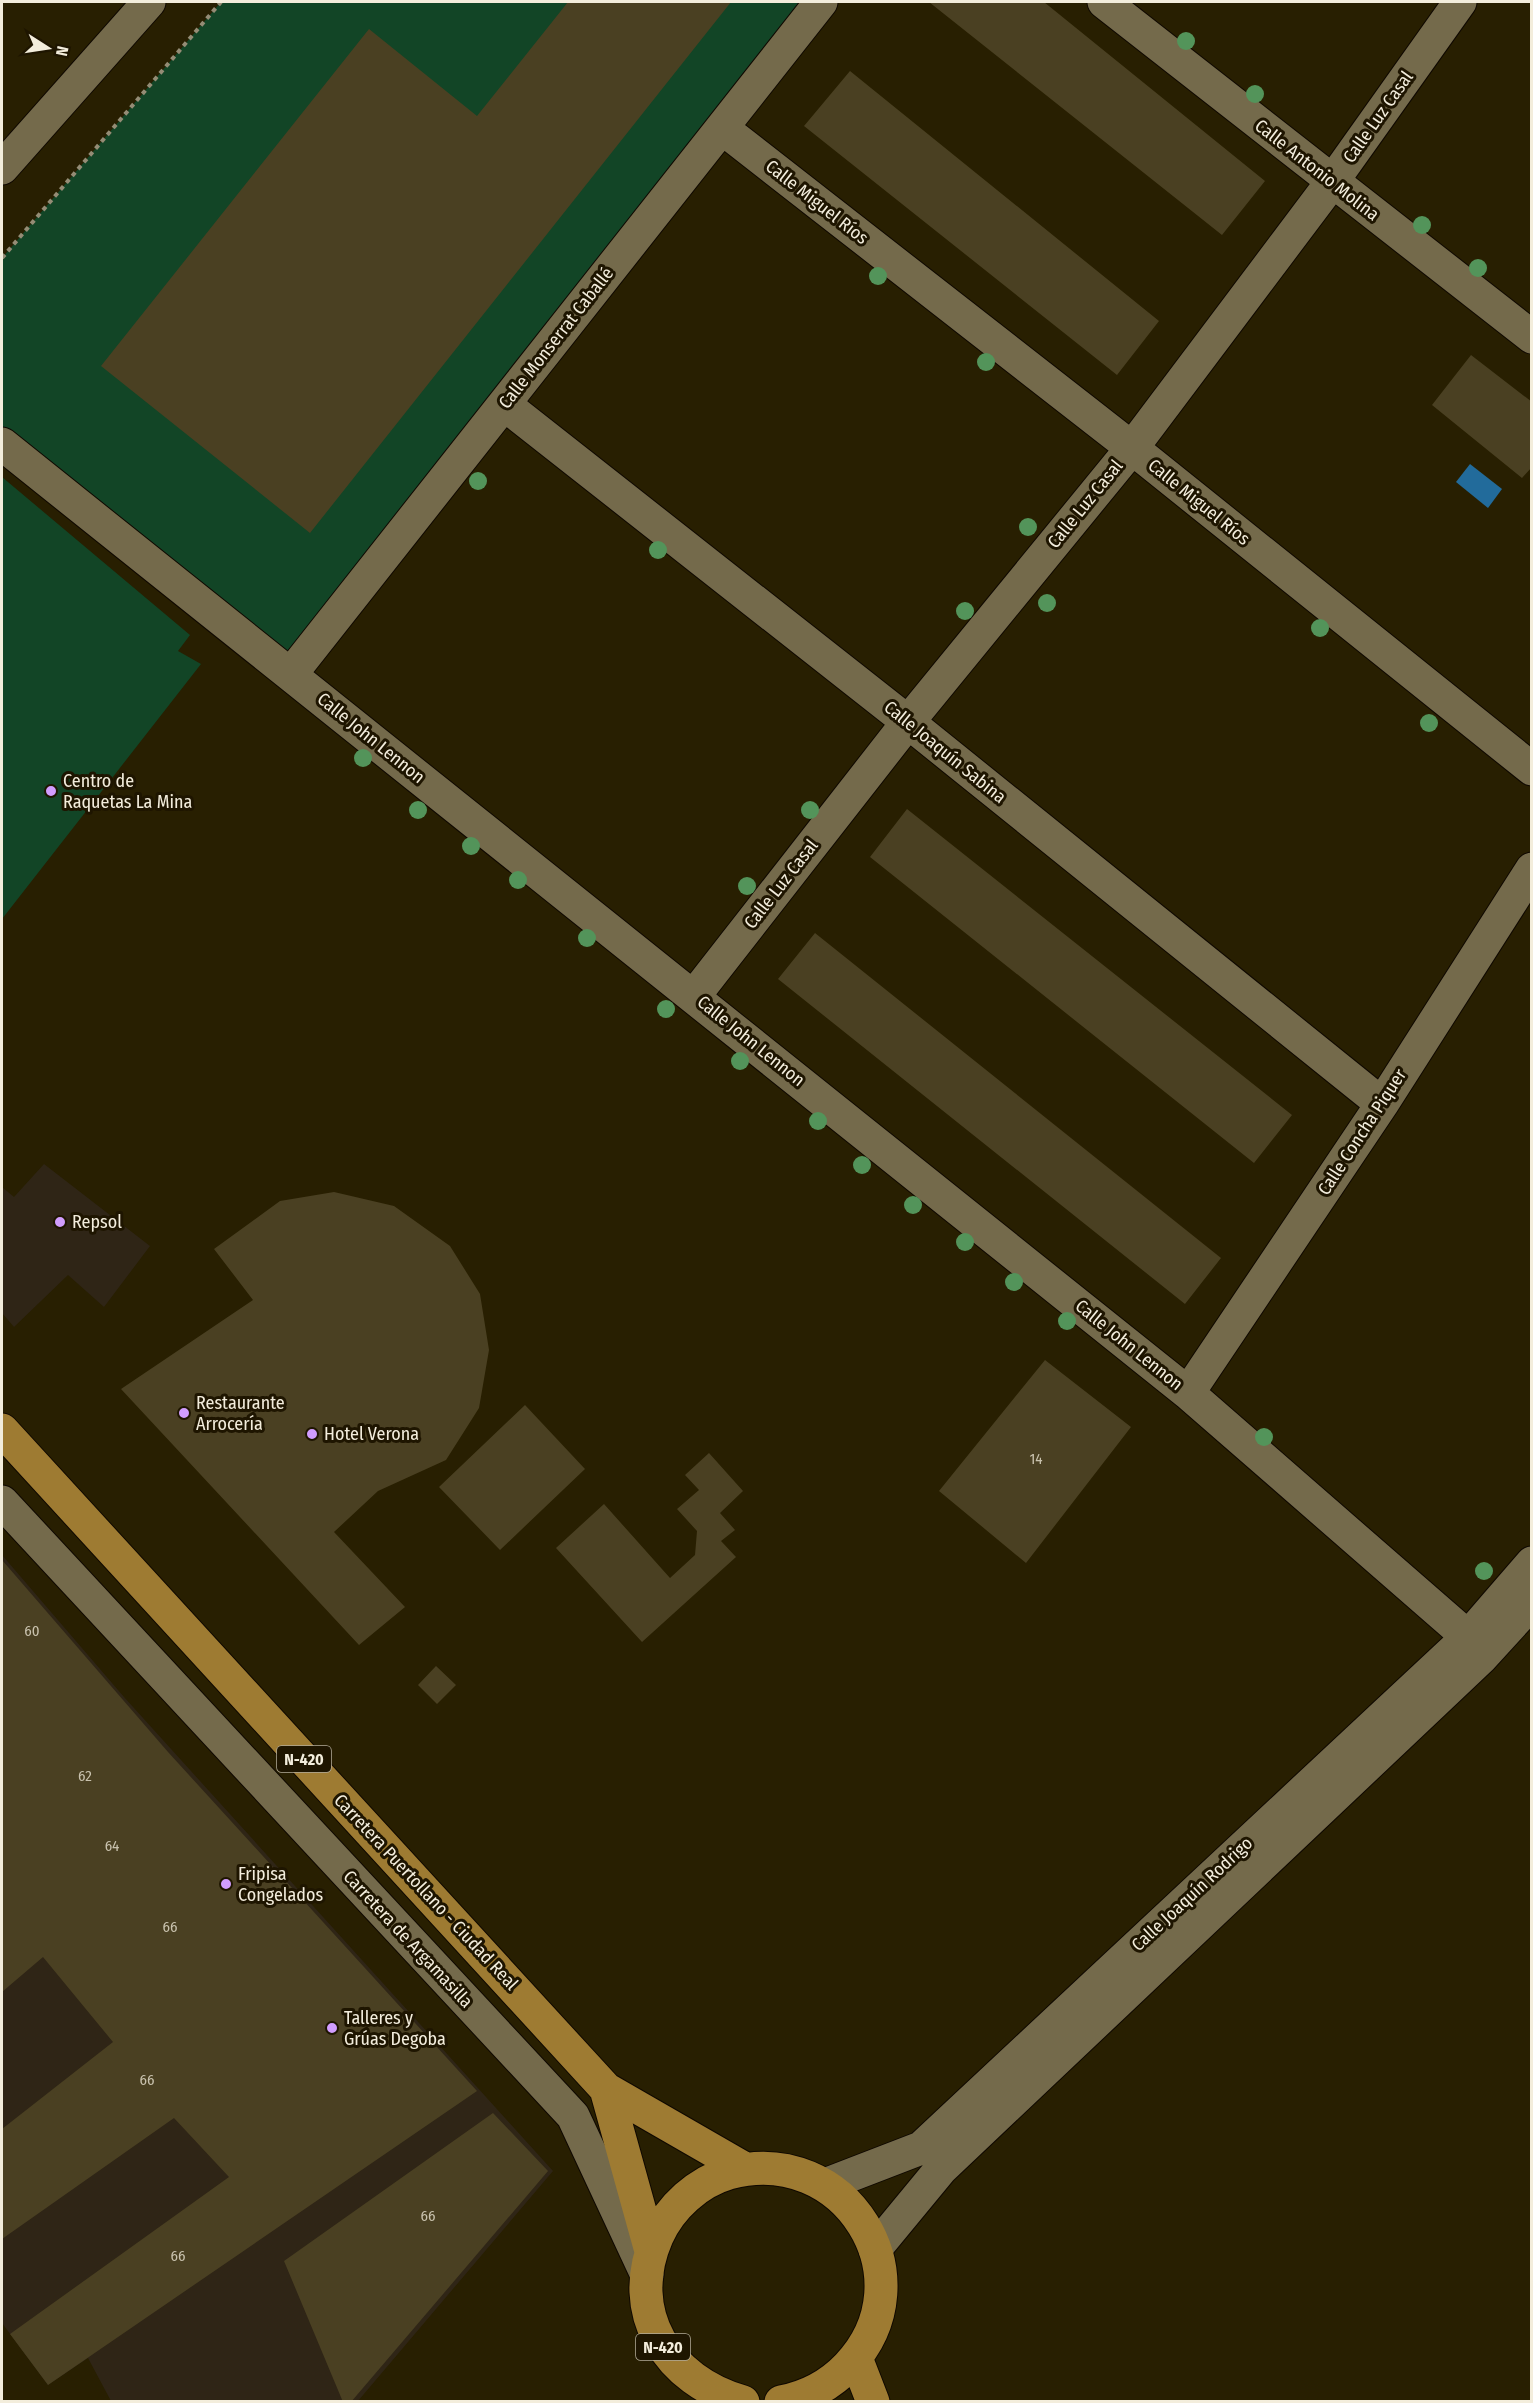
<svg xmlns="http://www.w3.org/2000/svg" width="1533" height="2403" font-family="'Fira Sans Condensed',sans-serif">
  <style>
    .commercial { fill: #2f2516 }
    .green { fill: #124526 }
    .water { fill: #226b9b }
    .building { fill: #4a4022 }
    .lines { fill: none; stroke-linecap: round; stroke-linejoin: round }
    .minor-casing { stroke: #0f0800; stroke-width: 35 }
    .highway-casing { stroke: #0f0800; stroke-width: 35 }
    .path { stroke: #948c75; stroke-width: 4; stroke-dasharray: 4.5 4.5; stroke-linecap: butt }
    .minor { stroke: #746a4b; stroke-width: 33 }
    .highway { stroke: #9e7b32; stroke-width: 33 }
    .tree { fill: #53945a }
    .poi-dot { fill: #d19dfe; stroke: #1e1500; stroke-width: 2 }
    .labels { text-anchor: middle; stroke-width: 6; stroke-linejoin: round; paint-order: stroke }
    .number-label { font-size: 15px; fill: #c9c2ae }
    .shield { fill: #1e1500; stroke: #b3ac9a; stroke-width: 1.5 }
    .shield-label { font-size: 16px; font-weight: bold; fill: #f3eddc }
    .street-label { font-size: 18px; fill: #f3eddc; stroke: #1e1500 }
    .poi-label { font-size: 18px; fill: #f3eddc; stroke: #1e1500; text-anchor: start }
  </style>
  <rect width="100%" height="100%" fill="#281f01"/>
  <path class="commercial" d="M44 1164 150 1246 104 1307 68 1275 14 1327 2 1313V1187L14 1197Z
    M2 1555 124 1697 553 2171 358 2401H111L88 2358 48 2385 2 2323Z"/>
  <path class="green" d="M221 2H821L291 674 2 444V258Z
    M2 477 190 635 178 651 201 664 2 919Z"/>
  <path class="water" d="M1470 464 1502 489 1488 508 1456 482Z"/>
  <path class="building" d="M568 2H731L310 533 101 366 369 29 477 116Z
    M929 2H1044L1265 181 1222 235Z
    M850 71 1159 321 1117 375 804 126Z
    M1471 355 1532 402V467L1522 478 1432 405Z
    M907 809 1292 1115 1254 1163 870 857Z
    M815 933 1221 1258 1185 1304 778 979Z
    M334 1192 394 1206 450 1246 480 1294 489 1350 479 1408 446 1460 378 1491 334 1532 405 1607 359 1645 121 1389 253 1300 214 1249 280 1201Z
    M1045 1360 1131 1427 1026 1563 939 1491Z
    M525 1405 585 1469 500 1550 439 1487Z
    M709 1453 743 1491 720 1513 735 1530 721 1541 736 1557 642 1642 556 1548 604 1504 670 1578 695 1555 697 1531 677 1509 699 1490 685 1475Z
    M2 1560 168 1752 477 2091 48 2385 10 2334 229 2177 174 2118 2 2239V2129L113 2042 43 1957 2 1992Z
    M436 1666 456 1685 437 1704 418 1685Z
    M493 2113 548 2171 351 2402H343L284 2261Z"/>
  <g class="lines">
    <g class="minor-casing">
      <path id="minor" d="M1104 2 1532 337
        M722 128 1132 448 1532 769
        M2 168 149 2
        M504 404 908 722 1382 1104
        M2 444 1188 1393 1468 1637 1482 1657
        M291 674 821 2
        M694 996 908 722 1132 448 1332 182 1460 2
        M1188 1393 1382 1104 1532 869
        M2 1502 573 2116 647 2275
        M825 2185 921 2148 1468 1637 1532 1563
        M875 2249 941 2169 1482 1657 1532 1602"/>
    </g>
    <g class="highway-casing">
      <path id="highway" d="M2 1430 606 2089 745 2169
        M606 2089 651 2251
        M856 2358 873 2402
        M743 2402C668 2381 624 2313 657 2237 670 2207 698 2182 729 2173 845 2141 931 2278 848 2366 829 2386 807 2397 781 2402"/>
    </g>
    <path class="path" d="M2 258 221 2"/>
    <use href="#minor" class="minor"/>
    <use href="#highway" class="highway"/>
  </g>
  <g class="tree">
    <circle cx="1186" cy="41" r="9"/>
    <circle cx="1255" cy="94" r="9"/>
    <circle cx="1422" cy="225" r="9"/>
    <circle cx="1478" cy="268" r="9"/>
    <circle cx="878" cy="276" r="9"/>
    <circle cx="986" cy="362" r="9"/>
    <circle cx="478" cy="481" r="9"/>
    <circle cx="1028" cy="527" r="9"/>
    <circle cx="658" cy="550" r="9"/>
    <circle cx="1047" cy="603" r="9"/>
    <circle cx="965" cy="611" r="9"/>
    <circle cx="1320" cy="628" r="9"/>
    <circle cx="1429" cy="723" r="9"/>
    <circle cx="363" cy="758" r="9"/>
    <circle cx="418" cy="810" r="9"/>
    <circle cx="810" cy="810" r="9"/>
    <circle cx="471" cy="846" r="9"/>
    <circle cx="518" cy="880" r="9"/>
    <circle cx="747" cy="886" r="9"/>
    <circle cx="587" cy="938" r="9"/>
    <circle cx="666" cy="1009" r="9"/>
    <circle cx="740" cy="1061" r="9"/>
    <circle cx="818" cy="1121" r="9"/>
    <circle cx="862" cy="1165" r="9"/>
    <circle cx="913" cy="1205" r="9"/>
    <circle cx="965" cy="1242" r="9"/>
    <circle cx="1014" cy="1282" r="9"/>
    <circle cx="1067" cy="1321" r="9"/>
    <circle cx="1264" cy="1437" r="9"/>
    <circle cx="1484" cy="1571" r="9"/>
  </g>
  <g class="poi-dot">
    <circle cx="51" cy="791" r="6"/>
    <circle cx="60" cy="1222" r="6"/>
    <circle cx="184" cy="1413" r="6"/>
    <circle cx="312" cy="1434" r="6"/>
    <circle cx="226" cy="1884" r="6"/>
    <circle cx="332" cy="2028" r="6"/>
  </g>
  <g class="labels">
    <g class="number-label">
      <text x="1036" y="1464">14</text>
      <text x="32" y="1636">60</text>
      <text x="85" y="1781">62</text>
      <text x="112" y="1851">64</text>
      <text x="170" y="1932">66</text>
      <text x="147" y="2085">66</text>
      <text x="428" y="2221">66</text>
      <text x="178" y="2261">66</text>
    </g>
    <g class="shield">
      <rect x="277" y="1746" width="54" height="26" rx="4.5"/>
      <rect x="636" y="2334" width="54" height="26" rx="4.5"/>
    </g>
    <g class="shield-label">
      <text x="304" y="1765">N-420</text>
      <text x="663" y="2353">N-420</text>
    </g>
    <g class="street-label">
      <text transform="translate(1378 117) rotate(-55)" y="6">Calle Luz Casal</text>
      <text transform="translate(1317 170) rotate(38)" y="6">Calle Antonio Molina</text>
      <text transform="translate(817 202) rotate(38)" y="6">Calle Miguel Ríos</text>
      <text transform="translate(556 338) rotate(-52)" y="6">Calle Monserrat Caballé</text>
      <text transform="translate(1199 502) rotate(39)" y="6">Calle Miguel Ríos</text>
      <text transform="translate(1085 504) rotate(-51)" y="6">Calle Luz Casal</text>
      <text transform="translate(371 738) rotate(39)" y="6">Calle John Lennon</text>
      <text transform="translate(945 752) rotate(39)" y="6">Calle Joaquín Sabina</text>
      <text transform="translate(781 884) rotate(-52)" y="6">Calle Luz Casal</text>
      <text transform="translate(751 1041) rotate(39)" y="6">Calle John Lennon</text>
      <text transform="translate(1362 1132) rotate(-57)" y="6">Calle Concha Piquer</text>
      <text transform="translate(1129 1345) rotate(39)" y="6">Calle John Lennon</text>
      <text transform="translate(426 1892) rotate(47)" y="6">Carretera Puertollano - Ciudad Real</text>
      <text transform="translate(1192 1894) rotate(-43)" y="6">Calle Joaquín Rodrigo</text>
      <text transform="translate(408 1939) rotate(47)" y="6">Carretera de Argamasilla</text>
    </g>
    <g class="poi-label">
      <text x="63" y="787">Centro de<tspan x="63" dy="21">Raquetas La Mina</tspan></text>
      <text x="72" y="1228">Repsol</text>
      <text x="196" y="1409">Restaurante<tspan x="196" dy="21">Arrocería</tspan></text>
      <text x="324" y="1440">Hotel Verona</text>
      <text x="238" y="1880">Fripisa<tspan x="238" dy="21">Congelados</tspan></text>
      <text x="344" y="2024">Talleres y<tspan x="344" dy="21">Grúas Degoba</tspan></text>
    </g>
  </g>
  <rect width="1533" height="2403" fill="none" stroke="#f3eddc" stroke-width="6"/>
  <g transform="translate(48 48) rotate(102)" stroke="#1e1500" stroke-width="4.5" paint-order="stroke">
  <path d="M0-4.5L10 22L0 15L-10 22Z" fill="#f3eddc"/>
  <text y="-9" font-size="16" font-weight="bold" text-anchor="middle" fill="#f3eddc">N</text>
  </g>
</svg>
